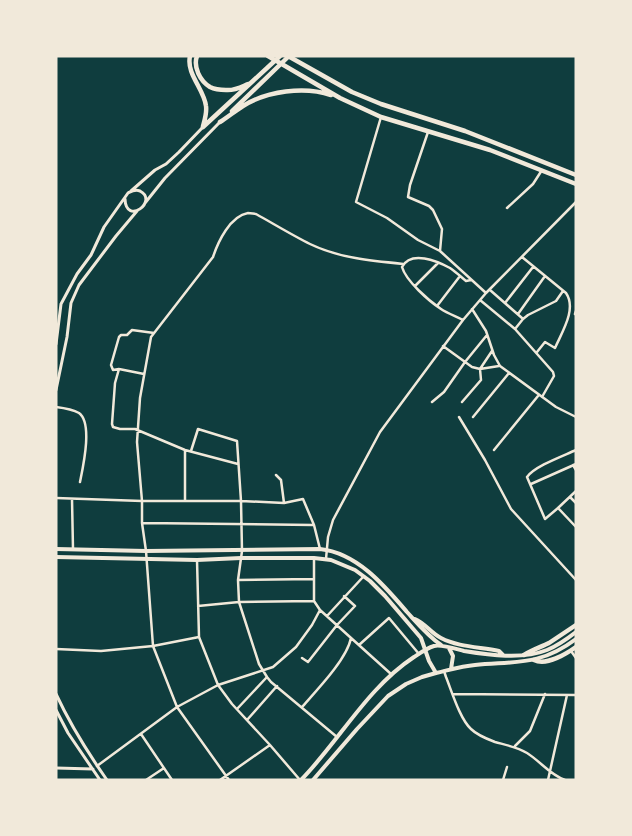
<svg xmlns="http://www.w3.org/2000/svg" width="632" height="836" font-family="Roboto,sans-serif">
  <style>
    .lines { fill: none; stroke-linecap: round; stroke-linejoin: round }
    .minor { stroke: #f1e9da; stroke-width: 2.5 }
    .tertiary { stroke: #f1e9da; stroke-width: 3 }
    .secondary { stroke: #f1e9da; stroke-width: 4 }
    .trunk { stroke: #f1e9da; stroke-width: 4.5 }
  </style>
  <rect width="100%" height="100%" fill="#0f3d3e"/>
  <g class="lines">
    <path class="minor" d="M381 117 356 202 387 218 418 240 440 251
      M428 132 410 185 408 197 429 206 433 210 442 229 440 251 486 293
      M507 208 533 184 542 170
      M522 257 566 293C577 309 562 332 555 348L545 342 537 352
      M415 286 438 263
      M490 290 522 318
      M480 300 515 329 553 372 554 376 542 397
      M505 303 533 267
      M437 306 460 276
      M472 309 486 331 494 355 500 366 556 407 576 417
      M518 314 545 276
      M575 314 576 311
      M463 320C455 316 447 313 441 309 429 301 406 281 402 267 411 250 437 261 450 268 456 272 461 277 466 281L471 280
      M515 329 523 319 528 315 556 301 563 291
      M443 346 472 367 480 369 499 366
      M119 369 115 383 112 424 113 427 120 429H135L185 450 238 464
      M144 374 119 369 113 370 111 365 119 337 121 335H127L132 330 154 333
      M432 402 444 392 465 362 487 335
      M462 402 481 380 480 369 492 351
      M56 407C64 408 72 409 79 413 93 423 83 467 80 482
      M459 417 485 460 511 509 576 580
      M473 417 509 373
      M185 450V501
      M494 450 538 396
      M576 450C563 456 535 466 527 477L545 519 558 508 576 491
      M191 451 198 429 237 441 241 501 242 551 238 580 239 602 259 664 267 677 271 682 337 737
      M573 465 576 470
      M276 475 281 480 284 503
      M531 484 576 464
      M570 497 576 503
      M56 498 142 501H241L284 503 303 499 314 525 320 549
      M72 499 73 549
      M558 508 576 527
      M142 523 313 525
      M314 558V601L320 610 391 674
      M326 559 328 537 333 520 380 432 463 320 486 293 576 202
      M197 560 199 637 218 685 232 704 270 745 300 780
      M238 580 314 579
      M198 606 239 602 314 601
      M327 616 363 577
      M359 645 389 618 419 654
      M56 649 101 651 153 646 199 637
      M571 651 576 658
      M302 658 308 662 337 625 355 606 344 596
      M444 671 446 677C452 692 460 719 471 729 477 735 487 739 495 742 506 745 517 747 527 753 540 761 550 775 565 780
      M453 694 576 695
      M302 707C317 690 347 659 351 638
      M237 709 267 677
      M247 720 277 686
      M141 734 172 780
      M515 746 530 731 545 694
      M97 766 177 707 218 685 273 667 296 647 312 625 320 610
      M146 780 164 768
      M220 780 270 745
      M229 780 177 707 153 646 146 551 142 523V501L137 442 140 398 151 337 213 257C218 242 230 216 248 213 251 213 254 214 256 214 274 224 292 235 310 244 339 258 372 261 404 264
      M503 780 507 767
      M548 780 567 695"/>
    <path class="tertiary" d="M131 191 155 170 166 164 179 152 203 127
      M145 203 165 178 220 122
      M56 344 61 304 77 274 91 255 104 227 128 193C132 191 135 189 140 191 159 201 126 226 125 199
      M56 390 67 337 71 303 79 285 116 236 137 211
      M56 694C70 724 88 753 107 780
      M56 710 68 733 100 780
      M56 768 93 769"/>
    <path class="secondary" d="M56 549 146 551 320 549C357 553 384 585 407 612 418 624 427 635 441 645
      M56 557 197 560 241 558H314L331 560 355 570 370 581 385 596 421 638 429 661 436 673C449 670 462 666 475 665 516 661 540 666 576 639
      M415 619C425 623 431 633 441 638 458 647 480 647 499 651L503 655
      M449 648 453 656 451 669
      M301 780C340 740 367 688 414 657 420 653 427 648 434 646 441 644 456 649 464 651 489 655 522 660 547 650 557 646 567 639 576 632
      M313 780 357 729 388 696 406 684 422 677 436 673"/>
    <path class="trunk" d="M190 56C186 74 204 89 206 106 207 113 205 119 203 126
      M197 56C193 67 200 81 210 87 214 89 221 90 226 90 234 91 241 87 248 84
      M268 56 340 98 381 117 490 150 576 184
      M288 56 352 92 381 104 465 131 576 175
      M232 111 289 56
      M220 122C228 117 235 111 243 106 267 91 304 86 331 95
      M203 127 280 56
      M524 655C532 650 541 647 549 643 558 637 567 631 576 625
      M534 660C546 666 566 654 576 647"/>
  </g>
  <rect width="632" height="836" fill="none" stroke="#f1e9da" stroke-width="115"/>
</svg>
